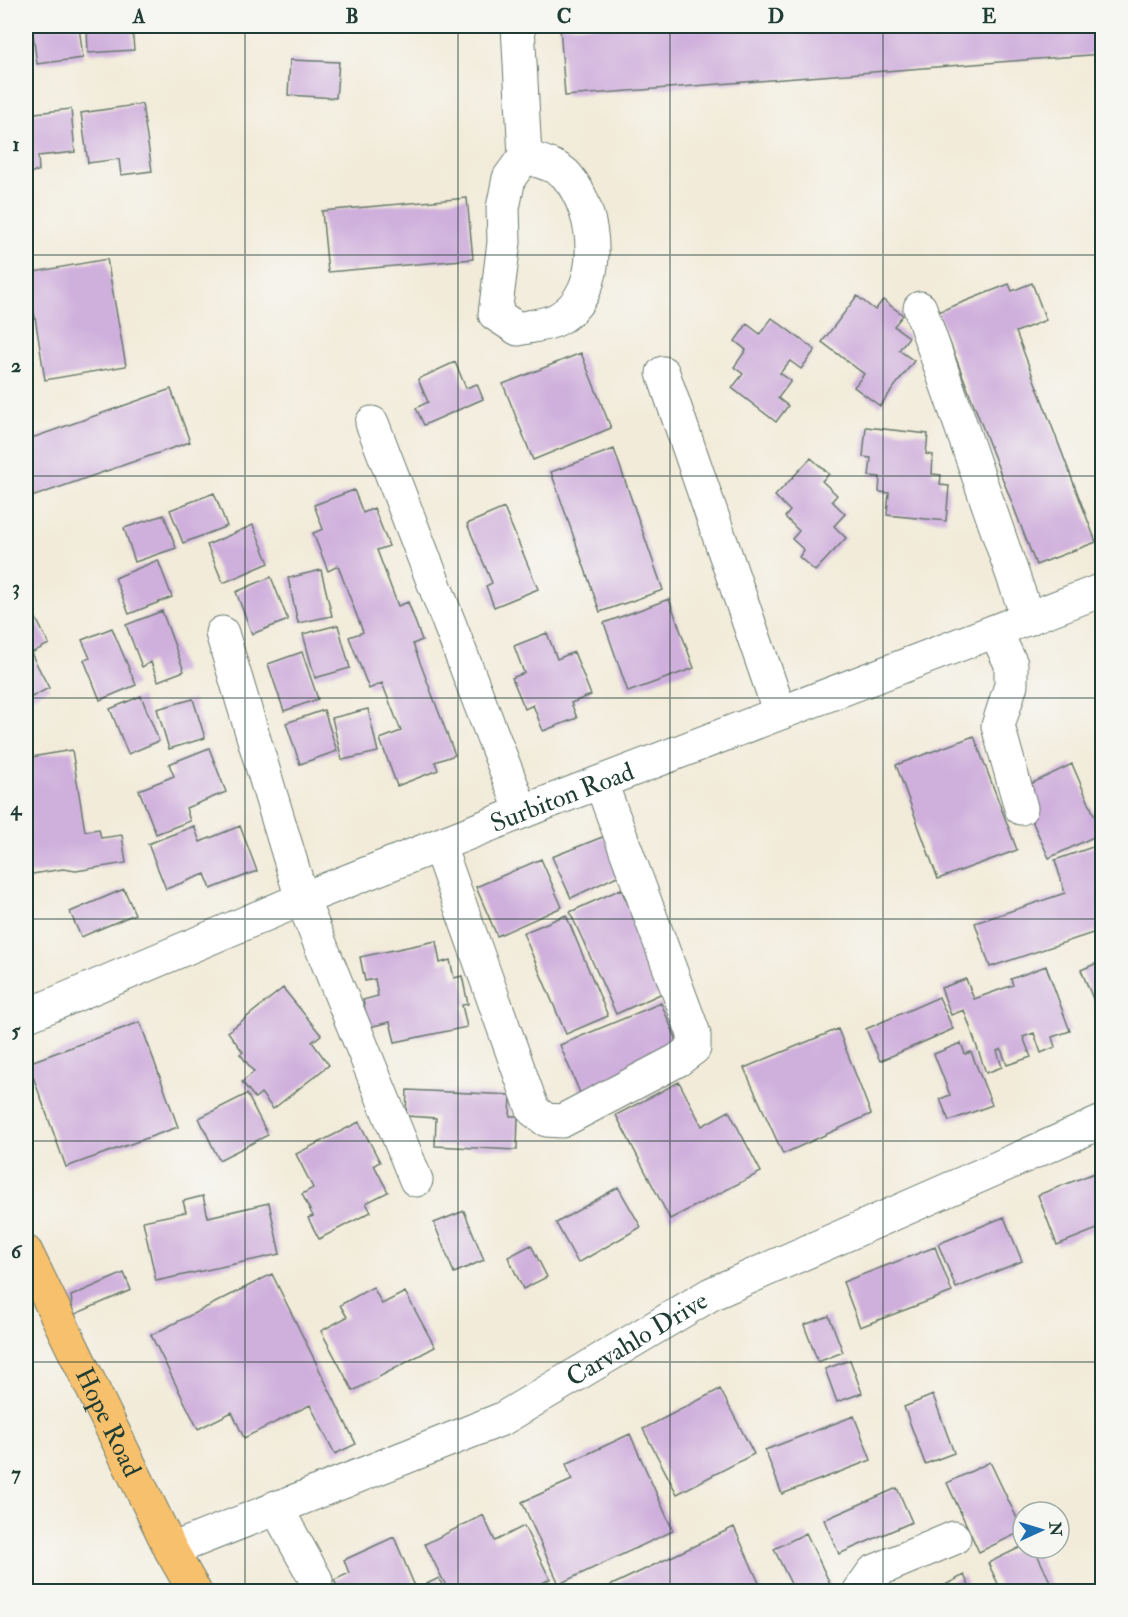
<svg xmlns="http://www.w3.org/2000/svg" width="1128" height="1617" font-family="'IM FELL Double Pica',serif">
  <style>
    .building { fill: #cfafdc }
    .lines { fill: none; stroke-linecap: round; stroke-linejoin: round }
    .minor-casing { stroke: #697a6e; stroke-width: 35 }
    .major-casing { stroke: #697a6e; stroke-width: 35 }
    .minor { stroke: #fff; stroke-width: 33 }
    .major { stroke: #f7c06c; stroke-width: 33 }
    .grid { fill: none; stroke: #1f3d34; stroke-width: 1.5; stroke-opacity: 0.55 }
    .labels { text-anchor: middle; stroke-width: 4.5; stroke-linejoin: round; paint-order: stroke }
    .street-label { font-size: 26px; fill: #1f3d34; stroke: #f6f6f2 }
    .neatline { fill: none; stroke: #1f3d34; stroke-width: 2 }
    .grid-label { font-size: 20px; text-anchor: middle; font-weight: bold; fill: #1f3d34 }
  </style>
  <rect width="100%" height="100%" fill="#f6f6f2"/>
  <filter id="ink" filterUnits="userSpaceOnUse"><feTurbulence type="fractalNoise" baseFrequency=".0167" numOctaves="2"/><feDisplacementMap in="SourceGraphic" scale="12" xChannelSelector="R" yChannelSelector="G"/><feConvolveMatrix kernelMatrix="1 2 1 2 8 2 1 2 1" color-interpolation-filters="sRGB"/></filter>
  <filter id="wash" filterUnits="userSpaceOnUse"><feTurbulence type="fractalNoise" baseFrequency=".008" numOctaves="4" result="noise"/><feDisplacementMap in="SourceGraphic" scale="24" xChannelSelector="R" yChannelSelector="G"/><feGaussianBlur stdDeviation="1.35" result="paint"/><feColorMatrix in="noise" values="0 0 0 0 0 0 0 0 0 0 0 0 0 0 0 0 0 1.4 0 .05"/><feComposite in="paint" operator="in"/></filter>
  <g filter="url(#wash)">
    <rect width="100%" height="100%" fill="#f2ebd9"/>
    <g id="blocks">
      <path class="building" d="M32 26H79L83 58 37 64Z
        M87 26H132L134 50 88 53Z
        M560 26H1102V54L565 96Z
        M290 60 339 62 336 98 288 95Z
        M142 104 152 171 121 175 119 159 88 163 81 113Z
        M71 109 75 152 38 156 39 171 26 173V114Z
        M467 198 473 259 328 272 322 211Z
        M107 259 126 366 45 380 28 273Z
        M1032 283 1046 320 1016 332 1096 542 1036 565 938 312 1009 284 1012 291Z
        M857 296 875 310 883 300 903 315 894 326 909 337 899 350 914 361 880 406 854 387 864 374 822 342Z
        M772 318 815 350 801 369 790 361 780 373 791 381 778 398 788 406 776 422 732 388 743 374 734 367 746 350 735 341 747 324 760 334Z
        M581 353 611 428 533 460 503 384Z
        M455 362 466 388 477 384 483 399 424 425 416 408 428 402 418 379Z
        M171 389 190 442 26 499V440Z
        M866 427 928 434 926 454 933 455 932 474 941 475 940 485 949 486 946 521 887 515 889 493 879 492 880 477 869 476 871 458 863 457Z
        M614 449 663 590 600 612 551 472Z
        M811 458 829 474 822 481 837 495 832 501 845 514 834 526 846 538 815 571 799 557 804 550 792 539 799 531 785 517 790 511 775 496Z
        M354 490 363 513 374 508 389 546 377 550 398 606 408 602 422 640 413 644 455 755 435 762 438 770 397 786 380 739 401 731 382 683 369 689 349 637 363 632 338 566 328 571 313 533 323 529 314 505Z
        M214 493 227 526 183 543 170 510Z
        M504 508 538 589 494 607 486 586 492 583 467 524Z
        M164 515 176 548 135 562 124 528Z
        M253 525 269 563 223 583 207 545Z
        M158 560 172 597 129 614 115 578Z
        M321 570 332 616 298 623 288 578Z
        M271 577 288 620 252 634 236 592Z
        M669 599 694 668 628 692 604 623Z
        M29 605 49 644 31 653 49 688 26 700V606Z
        M162 611 184 671 158 681 151 662 142 667 126 625Z
        M338 625 350 668 315 678 303 634Z
        M112 628 136 685 100 700 84 660 90 658 82 640Z
        M547 633 557 659 574 652 591 695 571 703 577 718 543 731 533 705 525 709 512 678 524 673 514 646Z
        M302 652 318 699 284 711 268 664Z
        M141 696 159 741 128 754 110 709Z
        M193 699 205 738 169 749 157 709Z
        M368 709 378 752 342 760 332 718Z
        M324 710 337 751 300 764 286 723Z
        M974 736 1017 850 938 879 896 765Z
        M209 748 226 792 186 808 190 821 156 834 139 790 174 776 169 764Z
        M72 750 85 831 99 829 101 838 122 835 126 863 76 871 63 869 26 875V758Z
        M1072 764 1102 833 1049 858 1018 790Z
        M194 826 200 842 240 826 257 871 211 889 205 874 166 889 148 844Z
        M610 834 628 871 571 898 552 857Z
        M1101 844 1102 930 990 967 975 923 1065 893 1055 860Z
        M541 859 562 907 497 936 476 887Z
        M124 889 135 914 81 937 70 912Z
        M621 889 667 991 616 1014 570 912Z
        M566 915 608 1016 566 1034 523 933Z
        M436 941 440 963 450 960 454 978 462 976 468 1004 462 1005 467 1027 395 1042 390 1022 369 1027 363 1000 378 996 375 979 365 981 360 957Z
        M1102 961V1011L1099 1013 1081 970Z
        M1046 966 1070 1031 1052 1037 1055 1047 1041 1053 1034 1033 1023 1037 1031 1057 1007 1065 1001 1049 997 1051 1002 1067 986 1073 964 1010 951 1015 941 988 966 979 974 999 1013 985 1011 979Z
        M283 988 321 1035 312 1042 329 1065 273 1109 261 1093 255 1098 242 1082 254 1072 240 1054 243 1052 228 1032Z
        M939 997 953 1029 880 1061 866 1029Z
        M661 1003 681 1050 580 1093 560 1045Z
        M140 1022 178 1127 66 1167 28 1063Z
        M838 1029 871 1114 783 1154 744 1068Z
        M961 1043 965 1054 971 1052 992 1105 949 1121 940 1099 950 1095 934 1054Z
        M679 1082 702 1126 729 1111 761 1172 670 1219 616 1115Z
        M407 1090 511 1095 510 1116H518L517 1150 435 1146 436 1118 406 1116Z
        M247 1094 268 1135 219 1160 199 1118Z
        M359 1122 380 1162 374 1165 388 1192 366 1203 371 1212 319 1239 308 1218 313 1216 302 1194 313 1188 296 1154Z
        M1102 1170V1227L1057 1245 1038 1195Z
        M618 1187 641 1227 578 1263 556 1223Z
        M203 1196 208 1217 269 1203 280 1254 156 1281 143 1221 186 1212 183 1201Z
        M464 1211 484 1260 454 1273 434 1223Z
        M1004 1217 1022 1261 956 1288 938 1244Z
        M531 1245 547 1277 523 1289 508 1257Z
        M935 1247 952 1292 860 1327 843 1282Z
        M124 1273 131 1290 73 1315 71 1296Z
        M272 1274 356 1444 335 1454 310 1405 244 1438 232 1412 198 1429 151 1335Z
        M373 1287 382 1304 405 1292 435 1347 353 1391 321 1331 347 1317 340 1305Z
        M829 1316 843 1352 818 1362 804 1325Z
        M850 1360 862 1393 837 1402 825 1369Z
        M720 1389 754 1454 677 1494 643 1429Z
        M933 1395 954 1453 925 1464 904 1407Z
        M854 1416 871 1460 782 1494 765 1450Z
        M630 1434 673 1531 559 1584 522 1502 572 1480 566 1464Z
        M990 1462 1023 1531 979 1552 947 1483Z
        M897 1488 912 1522 839 1554 824 1520Z
        M483 1515 495 1541 524 1526 550 1579 525 1592H449L425 1544Z
        M734 1527 763 1592H597Z
        M806 1533 834 1592H795L774 1549Z
        M394 1537 416 1589 439 1578 445 1592H340L334 1580 349 1573 344 1560Z
        M1023 1546V1548H1034L1055 1592H1002L988 1563Z
        M964 1575 972 1592H932Z"/>
    </g>
  </g>
  <g filter="url(#ink)">
    <use href="#blocks" fill-opacity="0" stroke="#697a6e" stroke-width="1.5"/>
    <g class="lines">
      <g class="minor-casing">
        <g id="minor">
          <path d="M518 26 525 156 509 178 503 208 504 242 495 314 518 329C530 326 547 325 558 319 606 292 598 212 567 176 559 166 537 161 525 156"/>
          <path d="M920 308 1028 619"/>
          <path d="M663 373 780 713"/>
          <path d="M372 423 522 812"/>
          <path d="M995 631 1011 664V685L998 726 1021 808"/>
          <path d="M222 633 302 899 416 1180"/>
          <path d="M439 846 533 1110 546 1120 562 1121 678 1060 694 1048V1034L601 783"/>
          <path id="s1" d="M26 1016 302 899 522 812 1102 590"/>
          <path d="M276 1507 316 1580"/>
          <path id="s2" d="M171 1550 502 1419 711 1294 1102 1122"/>
          <path d="M859 1592 873 1572 954 1538"/>
        </g>
      </g>
      <g class="major-casing">
        <g id="major">
          <path id="s3" d="M26 1252 171 1550 195 1592"/>
        </g>
      </g>
      <use href="#minor" class="minor"/>
      <use href="#major" class="major"/>
    </g>
  </g>
  <path class="grid" d="M245 26V1592M458 26V1592M670 26V1592M883 26V1592M26 255H1102M26 476H1102M26 698H1102M26 919H1102M26 1141H1102M26 1362H1102"/>
  <g class="labels">
    <g class="street-label">
      <text dy="9" stroke="none"><textPath href="#s1" startOffset="579">Surbiton Road</textPath></text>
      <text dy="9" stroke="none"><textPath href="#s2" startOffset="513">Carvahlo Drive</textPath></text>
      <text dy="9" stroke="none"><textPath href="#s3" startOffset="189">Hope Road</textPath></text>
    </g>
  </g>
  <rect width="1128" height="1617" fill="none" stroke="#f6f6f2" stroke-width="66"/>
  <g transform="translate(1041 1530) rotate(86)"><circle r="28" fill="#f6f6f2" stroke="#a0aca6" stroke-width="1.5"/>
  <path d="M0-4.5L10 22L0 15L-10 22Z" fill="#1f6fb2"/>
  <text y="-9" font-size="16" font-weight="bold" text-anchor="middle" fill="#1f3d34">N</text>
  </g>
  <rect x="33" y="33" width="1062" height="1551" class="neatline"/>
  <g class="grid-label">
    <text x="139" y="23">A</text>
    <text x="352" y="23">B</text>
    <text x="564" y="23">C</text>
    <text x="776" y="23">D</text>
    <text x="989" y="23">E</text>
    <text x="16" y="151">1</text>
    <text x="16" y="372">2</text>
    <text x="16" y="594">3</text>
    <text x="16" y="815">4</text>
    <text x="16" y="1037">5</text>
    <text x="16" y="1258">6</text>
    <text x="16" y="1480">7</text>
  </g>
</svg>
